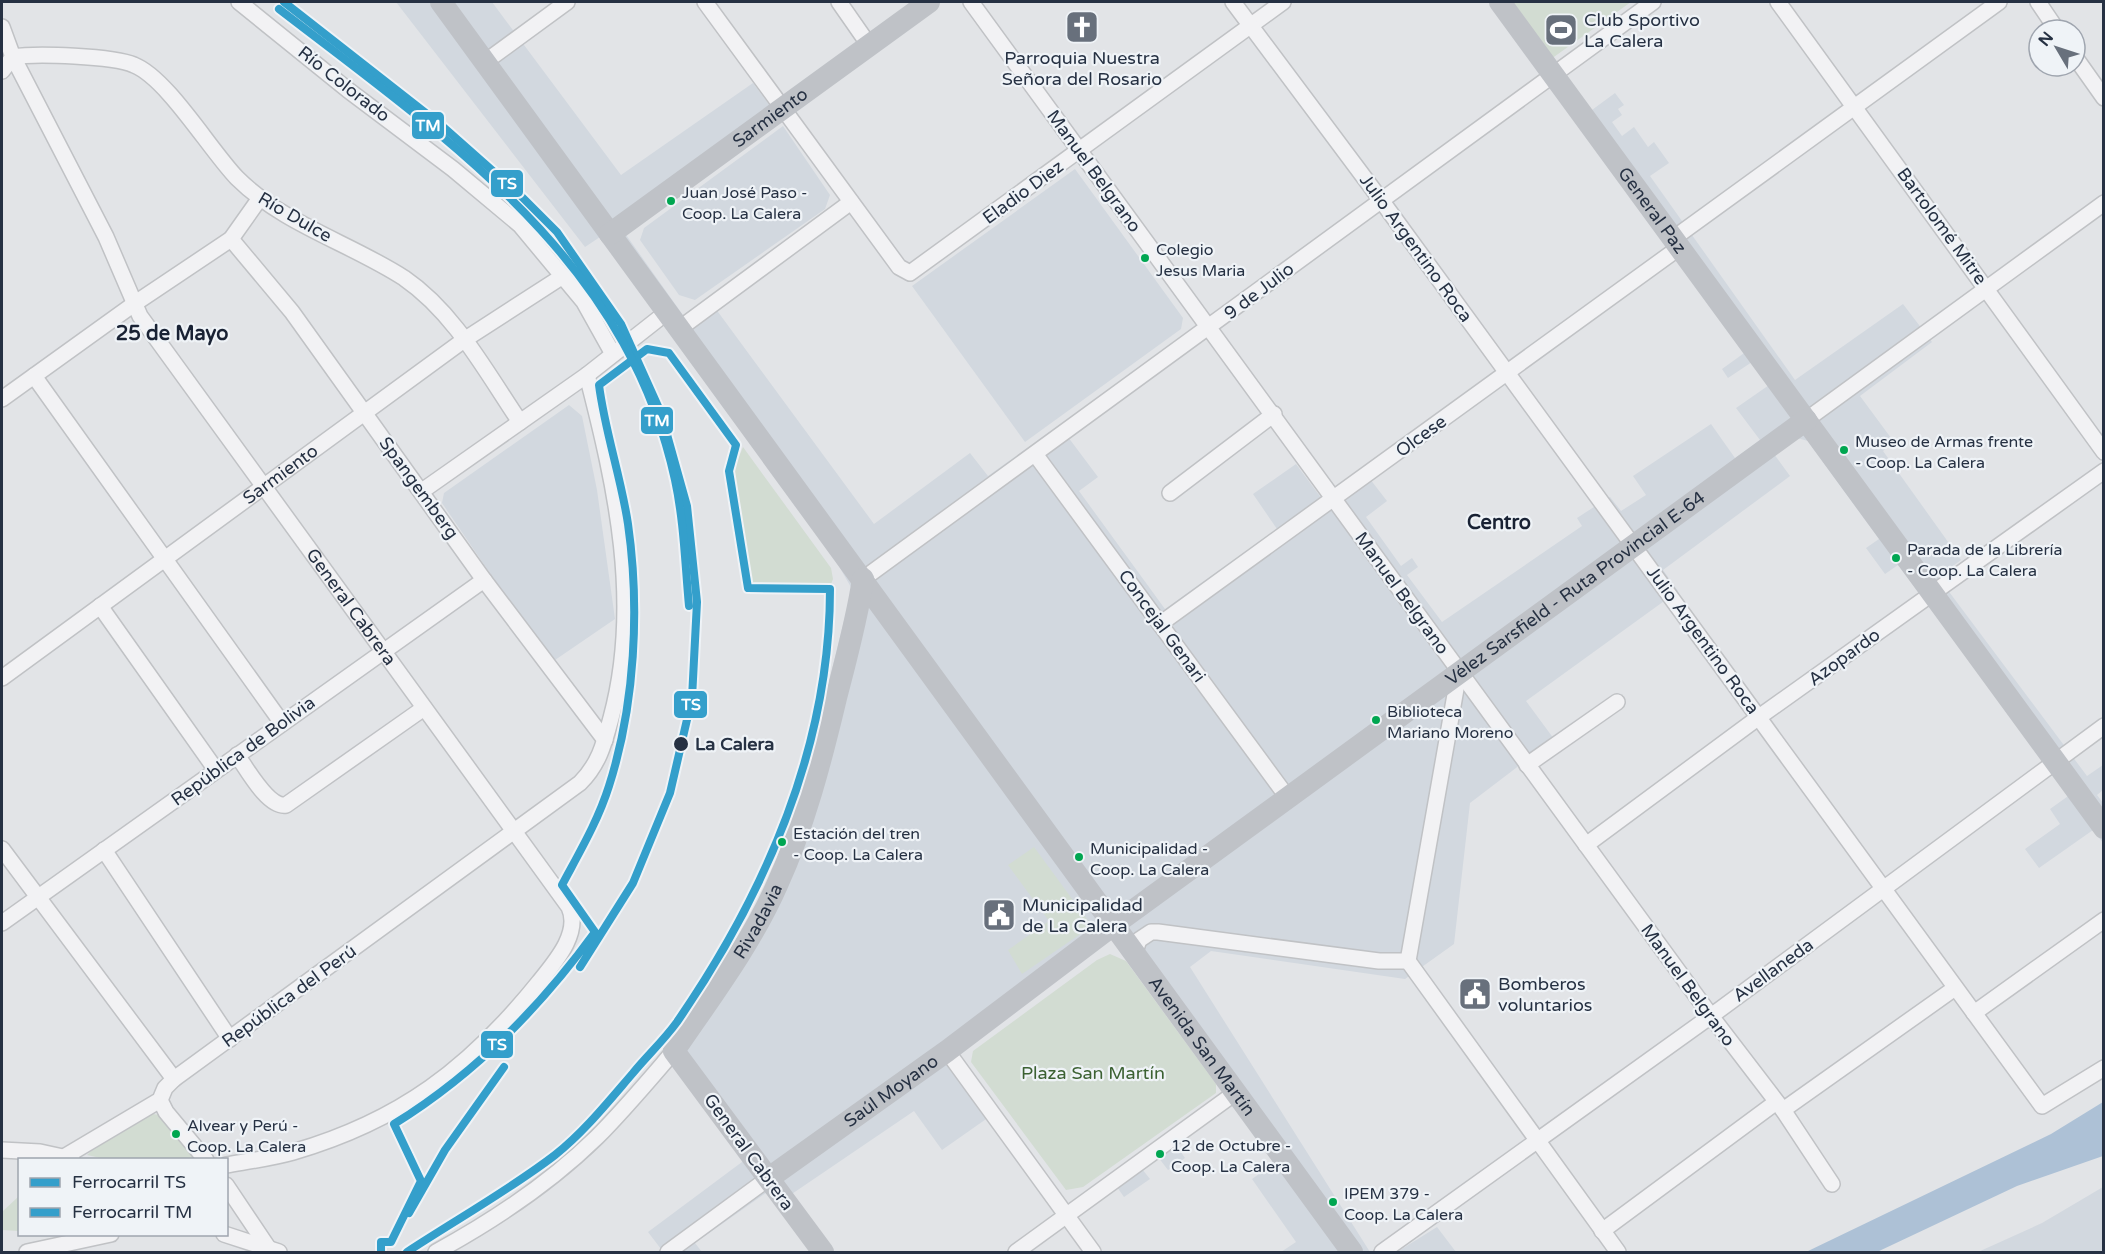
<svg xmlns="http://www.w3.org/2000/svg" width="2105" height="1254" font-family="'Varela Round',sans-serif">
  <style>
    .built { fill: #d2d8df }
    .green { fill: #d2dcd2 }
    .water { fill: #adc1d6 }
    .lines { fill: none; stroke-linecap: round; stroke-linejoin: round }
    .street-casing { stroke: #c0c2c5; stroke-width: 18 }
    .street { stroke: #f2f2f4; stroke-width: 15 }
    .secondary { stroke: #bfc2c7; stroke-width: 22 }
    .rail-1-casing { stroke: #eff3f7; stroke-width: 12 }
    .rail-2-casing { stroke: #eff3f7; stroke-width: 12 }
    .rail-1 { stroke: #349fcb; stroke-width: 8 }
    .rail-2 { stroke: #349fcb; stroke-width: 8 }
    .bus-dot { fill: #00a651; stroke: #eff3f7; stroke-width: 2 }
    .stop-dot { fill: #263143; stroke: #eff3f7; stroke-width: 2 }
    .labels { text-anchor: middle; stroke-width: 4.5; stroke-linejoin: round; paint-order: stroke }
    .bus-label { font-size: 16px; fill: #263143; stroke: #eff3f7; text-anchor: start }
    .poi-label { font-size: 18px; fill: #263143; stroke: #eff3f7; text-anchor: start }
    .street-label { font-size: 18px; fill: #263143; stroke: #eff3f7 }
    .stop-label { font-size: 18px; font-weight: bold; fill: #263143; stroke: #eff3f7; text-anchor: start }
    .park-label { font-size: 18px; fill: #3b6132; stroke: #eff3f7 }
    .neighbourhood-label { font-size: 20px; font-weight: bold; fill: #192234; stroke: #eff3f7 }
    .line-badge { stroke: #eff3f7; stroke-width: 2 }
    .badge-label { font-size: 16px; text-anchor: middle; font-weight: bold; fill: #fff }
  </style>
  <rect width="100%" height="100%" fill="#e2e4e7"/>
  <path class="built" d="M396 2H492L621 175 753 83 780 119 624 232 685 318 710 301 874 524 970 453 988 476 1059 425 1098 477 1079 491 1165 609 1277 529 1253 494 1296 464 1322 499 1363 470 1387 501 1366 517 1401 566 1412 558 1418 567 1407 575 1442 622 1582 526 1577 518 1597 505 1610 497 1621 511 1646 495 1633 476 1711 424 1735 458 1760 440 1736 408 1772 383 1755 360 1728 378 1722 369 1747 351 1577 121 1615 93 1624 105 1618 109 1622 115 1612 122 1622 136 1634 127 1648 147 1654 142 1669 163 1650 176 1795 380 1903 304 1932 342 1860 396 1894 442 1883 451 1961 560 1938 577 2087 776 2103 765V790L2097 795 2103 803V843L2093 830 2039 868 2025 849 2060 824 2050 809 2071 794 1898 565 1885 574 1866 548 1879 539 1808 441 1797 438 1774 454 1790 476 1663 570 1678 591 1526 701 1554 739 1470 803 1454 944 1405 979 1211 951 1190 967 1370 1252H1281L1296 1242 1252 1179 1279 1160 1236 1101 1176 1145 1185 1158 1168 1170 1158 1157 1142 1169 1150 1179 1124 1197 1110 1177 1230 1092 1113 938 948 1059 989 1117 942 1150 914 1111 780 1202 770 1190 695 1243 702 1252H657L661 1249 648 1232 746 1159 664 1054 740 940 786 853 852 589 836 561 600 237 585 247Z
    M783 126 830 195 825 209 695 300 679 295 640 240 644 228Z
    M1075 169 1183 318 1181 329 1025 442 912 286Z
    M569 405 582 416 597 490 615 619 555 660 496 582 442 503 444 493Z
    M2103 1187V1252H1978L2042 1223Z
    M1437 1227 1456 1252H1397Z"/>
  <path class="green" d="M1509 2H1631L1551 59Z
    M743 447 831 568 833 579 830 587 752 586 733 471Z
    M1034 847 1092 926 1022 974 1008 950 1049 921 1008 865Z
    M1110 954 1126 961 1216 1084V1093L1083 1187 1066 1190 971 1062 973 1051 1097 960Z
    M153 1114 160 1115 199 1159H105L87 1155 92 1150Z
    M19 1196V1231L2 1230V1212Z"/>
  <path class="water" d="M2103 1102V1156L2017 1186 1877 1252H1806L2051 1134Z"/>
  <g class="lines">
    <g class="street-casing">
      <g id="street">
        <path d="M239 2 348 90 453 169 520 225 584 302 613 354"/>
        <path d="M705 2 899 267 910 273 1283 2"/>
        <path d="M839 2 869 45"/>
        <path d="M971 2 1711 1016 1783 1110 1832 1184"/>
        <path d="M1233 2 1381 200 2042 1106 2104 1068"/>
        <path d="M1778 2 2104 452"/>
        <path d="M2038 2 2057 30"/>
        <path id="s1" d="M2 27 13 57 106 237 140 316 569 907C581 933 555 962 539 982 470 1068 400 1121 293 1152 272 1158 249 1161 226 1165"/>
        <path d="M2075 57 2104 98"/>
        <path d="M485 62 567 2"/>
        <path d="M2 71 13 57C35 53 114 56 134 65 167 78 210 150 237 178 283 224 350 243 404 278 455 313 486 372 520 422"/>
        <path d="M1674 238 1999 2"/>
        <path d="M231 239 292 312 484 580 605 740"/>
        <path d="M679 329 851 202"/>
        <path d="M34 376 282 723"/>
        <path d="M2 399 134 304 231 239 260 198"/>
        <path d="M1806 420 2104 203"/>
        <path d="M1035 454 1288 798"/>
        <path d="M422 491 587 375 667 312"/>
        <path d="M1170 493 1274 414"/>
        <path d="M863 579 1653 2"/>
        <path d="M100 606 216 770"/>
        <path d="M1160 624 1680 247"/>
        <path id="s2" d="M2 678 464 340 563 276"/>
        <path d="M237 755C247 769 268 808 286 805L424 708"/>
        <path d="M1527 765 1617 702"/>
        <path d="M1586 845 1759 717 2104 471"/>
        <path d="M2 849 174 1079"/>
        <path d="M104 850 230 1039"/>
        <path d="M2 923 484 580"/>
        <path d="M1137 960 1135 952 1139 940 1151 932H1158L1379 961H1408"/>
        <path d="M1408 961 1618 1252"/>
        <path d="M1408 961 1459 672"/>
        <path d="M1974 1013 2104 920"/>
        <path d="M947 1051 1093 1252"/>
        <path d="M160 1100 166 1112 206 1160"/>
        <path d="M1783 1110 1955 988"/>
        <path d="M2 1150 40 1152 72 1159"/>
        <path d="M64 1157 160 1100 165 1088 174 1079 580 783C599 764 604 744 611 718 642 604 616 487 587 375"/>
        <path d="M226 1185 269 1249"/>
        <path d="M1602 1231 1775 1103"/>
        <path d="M224 1234 279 1252"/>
        <path d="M27 1252 111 1234"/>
        <path d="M436 1252C493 1221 550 1183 597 1137 624 1110 649 1080 674 1051"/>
        <path d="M668 1252 769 1178"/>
        <path d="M1016 1252 1235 1093"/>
        <path d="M1382 1252 1711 1016 2104 726"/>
      </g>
    </g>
    <use href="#street" class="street"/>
    <g class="secondary">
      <path id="s3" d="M441 2 1352 1252"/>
      <path id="s4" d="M1500 2 2104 828"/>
      <path id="s5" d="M610 234 929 2"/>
      <path id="s6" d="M769 1178 947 1051 1112 926 1806 420"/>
      <path id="s7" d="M823 1252 674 1051C710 998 751 944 777 885 804 826 821 761 836 698 846 659 857 619 863 579"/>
    </g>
    <g class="rail-1-casing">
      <path id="rail-1" d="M284 2 441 125 520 195 557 232 621 324 661 413 687 506 697 602 692 698 670 793 633 883 580 967
        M409 1213 445 1150 504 1067
        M381 1252V1242H391L421 1181 394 1124C475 1074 539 1009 595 932L562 885C579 853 598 821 609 786 635 705 640 608 628 524 621 477 605 432 599 385L647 349 669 353 736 445 729 471 748 588 830 589C830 746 765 894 677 1022 664 1040 647 1056 633 1073 608 1102 584 1132 555 1155 511 1189 454 1221 407 1252"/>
    </g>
    <g class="rail-2-casing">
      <path id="rail-2" d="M279 9C446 138 627 258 675 480 684 522 685 563 689 606"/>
    </g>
    <use href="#rail-1" class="rail-1"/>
    <use href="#rail-2" class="rail-2"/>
  </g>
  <defs>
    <g id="church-square" transform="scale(1.725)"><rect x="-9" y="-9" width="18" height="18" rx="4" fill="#68707c" stroke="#eff3f7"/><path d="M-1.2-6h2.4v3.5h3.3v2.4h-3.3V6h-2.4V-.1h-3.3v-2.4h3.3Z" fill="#fff"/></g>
    <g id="stadium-square" transform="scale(1.725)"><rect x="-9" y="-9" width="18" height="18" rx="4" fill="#68707c" stroke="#eff3f7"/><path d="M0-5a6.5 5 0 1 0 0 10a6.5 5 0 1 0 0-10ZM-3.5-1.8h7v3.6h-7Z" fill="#fff"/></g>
    <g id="civic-square" transform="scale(1.725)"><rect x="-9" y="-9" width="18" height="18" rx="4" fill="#68707c" stroke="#eff3f7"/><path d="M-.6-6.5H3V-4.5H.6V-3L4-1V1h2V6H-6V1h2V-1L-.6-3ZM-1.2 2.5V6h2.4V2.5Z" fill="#fff"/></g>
  </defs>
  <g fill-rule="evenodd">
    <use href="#church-square" x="1082" y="27"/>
    <use href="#stadium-square" x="1561" y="30"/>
    <use href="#civic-square" x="999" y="915"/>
    <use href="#civic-square" x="1475" y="994"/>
  </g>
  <g class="bus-dot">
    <circle cx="671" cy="201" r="5"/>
    <circle cx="1145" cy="258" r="5"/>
    <circle cx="1844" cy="450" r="5"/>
    <circle cx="1896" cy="558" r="5"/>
    <circle cx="1376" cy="720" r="5"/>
    <circle cx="782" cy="842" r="5"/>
    <circle cx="1079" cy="857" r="5"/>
    <circle cx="176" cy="1134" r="5"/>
    <circle cx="1160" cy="1154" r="5"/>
    <circle cx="1333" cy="1202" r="5"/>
  </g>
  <circle class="stop-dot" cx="681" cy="744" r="8"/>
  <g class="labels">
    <g class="bus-label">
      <text x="682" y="198">Juan José Paso -<tspan x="682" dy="21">Coop. La Calera</tspan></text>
      <text x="1156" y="255">Colegio<tspan x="1156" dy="21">Jesus Maria</tspan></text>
      <text x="1855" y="447">Museo de Armas frente<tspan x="1855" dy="21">- Coop. La Calera</tspan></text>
      <text x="1907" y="555">Parada de la Librería<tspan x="1907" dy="21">- Coop. La Calera</tspan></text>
      <text x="1387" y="717">Biblioteca<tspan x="1387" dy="21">Mariano Moreno</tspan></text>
      <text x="793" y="839">Estación del tren<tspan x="793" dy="21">- Coop. La Calera</tspan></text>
      <text x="1090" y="854">Municipalidad -<tspan x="1090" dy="21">Coop. La Calera</tspan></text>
      <text x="187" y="1131">Alvear y Perú -<tspan x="187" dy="21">Coop. La Calera</tspan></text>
      <text x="1171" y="1151">12 de Octubre -<tspan x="1171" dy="21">Coop. La Calera</tspan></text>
      <text x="1344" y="1199">IPEM 379 -<tspan x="1344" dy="21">Coop. La Calera</tspan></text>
    </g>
    <g class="poi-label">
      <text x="1584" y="26">Club Sportivo<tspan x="1584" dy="21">La Calera</tspan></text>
      <text x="1082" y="64" text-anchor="middle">Parroquia Nuestra<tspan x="1082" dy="21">Señora del Rosario</tspan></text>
      <text x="1022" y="911">Municipalidad<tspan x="1022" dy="21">de La Calera</tspan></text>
      <text x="1498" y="990">Bomberos<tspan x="1498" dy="21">voluntarios</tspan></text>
    </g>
    <g class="street-label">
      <text transform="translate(344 84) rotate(38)" y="6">Río Colorado</text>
      <text dy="6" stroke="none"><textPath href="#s5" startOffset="198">Sarmiento</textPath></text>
      <text transform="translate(1094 171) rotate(54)" y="6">Manuel Belgrano</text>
      <text transform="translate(1023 192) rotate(-36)" y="6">Eladio Diez</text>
      <text dy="6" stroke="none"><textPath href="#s4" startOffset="258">General Paz</textPath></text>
      <text transform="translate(295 217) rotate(30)" y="6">Río Dulce</text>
      <text transform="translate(1942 226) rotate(54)" y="6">Bartolomé Mitre</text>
      <text transform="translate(1416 248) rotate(54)" y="6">Julio Argentino Roca</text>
      <text transform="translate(1259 291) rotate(-37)" y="6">9 de Julio</text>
      <text transform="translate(1421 436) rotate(-36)" y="6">Olcese</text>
      <text dy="6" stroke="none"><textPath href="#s2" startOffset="345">Sarmiento</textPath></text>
      <text transform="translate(419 488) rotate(54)" y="6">Spangemberg</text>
      <text dy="6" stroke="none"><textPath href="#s6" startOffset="999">Vélez Sarsfield - Ruta Provincial E-64</textPath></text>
      <text transform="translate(1402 593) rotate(54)" y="6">Manuel Belgrano</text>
      <text dy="6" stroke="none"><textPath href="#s1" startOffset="680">General Cabrera</textPath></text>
      <text transform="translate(1162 626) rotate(54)" y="6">Concejal Genari</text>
      <text transform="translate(1703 640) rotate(54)" y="6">Julio Argentino Roca</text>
      <text transform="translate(1844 657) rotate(-36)" y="6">Azopardo</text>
      <text transform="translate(243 751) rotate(-36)" y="6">República de Bolivia</text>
      <text dy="6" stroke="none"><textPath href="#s7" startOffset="405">Rivadavia</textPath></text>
      <text transform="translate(1773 970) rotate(-36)" y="6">Avellaneda</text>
      <text transform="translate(1688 985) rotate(54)" y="6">Manuel Belgrano</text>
      <text transform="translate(289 996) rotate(-36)" y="6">República del Perú</text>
      <text dy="6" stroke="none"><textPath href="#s3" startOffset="1292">Avenida San Martín</textPath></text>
      <text dy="6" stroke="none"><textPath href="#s6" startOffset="150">Saúl Moyano</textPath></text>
      <text transform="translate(749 1152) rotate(54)" y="6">General Cabrera</text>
    </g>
    <g class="stop-label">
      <text x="695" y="750">La Calera</text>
    </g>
    <g class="park-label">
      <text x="1093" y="1079">Plaza San Martín</text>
    </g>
    <g class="neighbourhood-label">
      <text x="172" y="340">25 de Mayo</text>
      <text x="1499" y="529">Centro</text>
    </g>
  </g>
  <g class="line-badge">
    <rect x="411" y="111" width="34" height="29" rx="6" fill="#349fcb"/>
    <rect x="490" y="169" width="34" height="29" rx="6" fill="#349fcb"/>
    <rect x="640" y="406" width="34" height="29" rx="6" fill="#349fcb"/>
    <rect x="673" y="690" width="35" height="29" rx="6" fill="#349fcb"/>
    <rect x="480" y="1030" width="34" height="29" rx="6" fill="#349fcb"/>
  </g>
  <g class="badge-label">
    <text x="428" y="131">TM</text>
    <text x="507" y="189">TS</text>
    <text x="657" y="426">TM</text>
    <text x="691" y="710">TS</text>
    <text x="497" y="1050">TS</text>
  </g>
  <rect width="2105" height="1254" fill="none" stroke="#263143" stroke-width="6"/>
  <rect x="18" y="1158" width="210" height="78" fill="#eff3f7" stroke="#9fa5af" stroke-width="1.5"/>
  <rect x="30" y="1178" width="30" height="9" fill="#349fcb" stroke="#9fa5af" stroke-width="1.5"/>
  <text x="72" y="1188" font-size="18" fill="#263143">Ferrocarril TS</text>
  <rect x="30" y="1208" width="30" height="9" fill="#349fcb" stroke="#9fa5af" stroke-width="1.5"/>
  <text x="72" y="1218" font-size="18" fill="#263143">Ferrocarril TM</text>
  <g transform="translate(2057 48) rotate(309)"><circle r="28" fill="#eff3f7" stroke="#9fa5af" stroke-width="1.5"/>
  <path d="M0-4.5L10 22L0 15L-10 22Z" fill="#68707c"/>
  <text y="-9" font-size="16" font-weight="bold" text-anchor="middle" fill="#263143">N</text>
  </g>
</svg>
